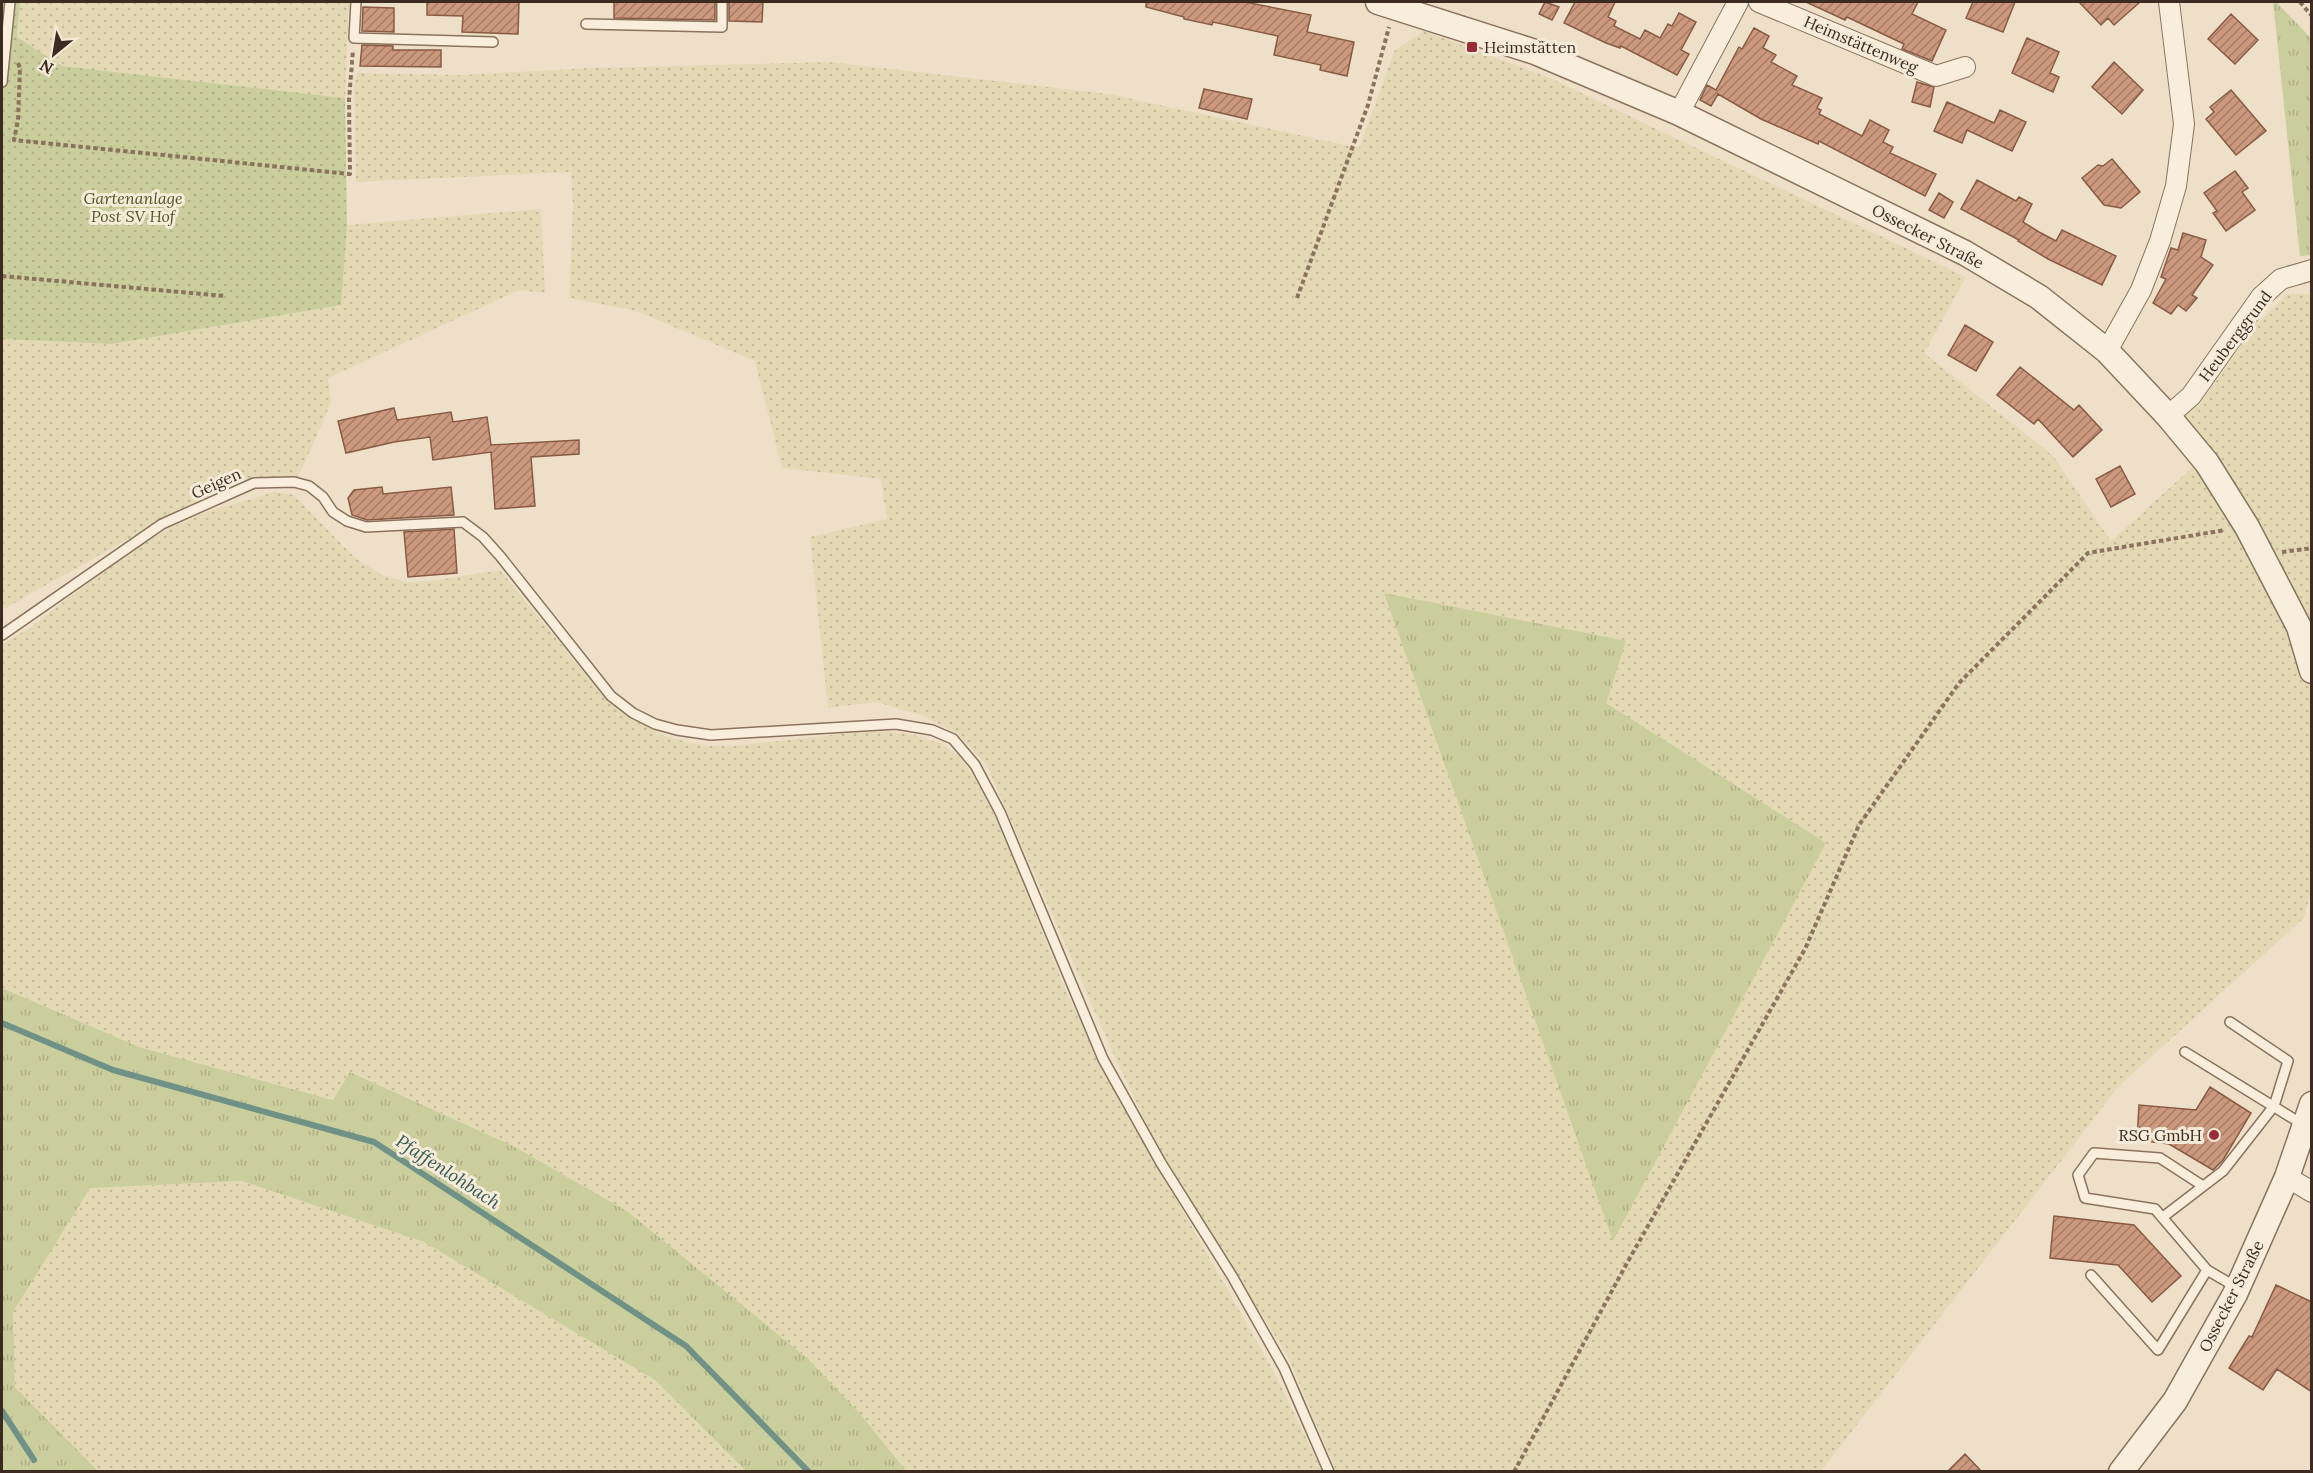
<svg xmlns="http://www.w3.org/2000/svg" width="2313" height="1473" font-family="Lora,serif">
  <style>
    .farmland { fill: url(#farmland-dots); fill-rule: evenodd }
    .grass { fill: url(#grass-tufts) }
    .garden { fill: url(#garden-dots) }
    .lines { fill: none; stroke-linecap: round; stroke-linejoin: round }
    .stream { stroke: #6f9186; stroke-width: 6 }
    .building { fill: url(#building-hatch); stroke: #895a43; stroke-width: 1.5 }
    .service-casing { stroke: #8a725d; stroke-width: 12 }
    .minor-casing { stroke: #8a725d; stroke-width: 22 }
    .tertiary-casing { stroke: #8a725d; stroke-width: 27 }
    .path { stroke: #8a725d; stroke-width: 4; stroke-dasharray: 4.5 3; stroke-linecap: butt }
    .service { stroke: #f9eedc; stroke-width: 9 }
    .minor { stroke: #f9eedc; stroke-width: 20 }
    .tertiary { stroke: #f9eedc; stroke-width: 24 }
    .poi-dot { fill: #992d36; stroke: #f6ebd8; stroke-width: 2 }
    .labels { text-anchor: middle; stroke-width: 6; stroke-linejoin: round; paint-order: stroke }
    .street-label { font-size: 16px; fill: #3b2b20; stroke: #f6ebd8 }
    .poi-label { font-size: 16px; fill: #3b2b20; stroke: #f6ebd8; text-anchor: start }
    .park-label { font-size: 16px; font-style: italic; fill: #4e5727; stroke: #f6ebd8 }
    .water-label { font-size: 18px; font-style: italic; fill: #305a55; stroke: #f6ebd8 }
  </style>
  <defs>
    <pattern id="farmland-dots" width="8" height="8" patternUnits="userSpaceOnUse" patternTransform="scale(1.5)"><rect width="8" height="8" fill="#e4d9b5"/><path d="M2 2h.1M6 6h.1" fill="none" stroke="#c4ba9b" stroke-width="1.8" stroke-linecap="round"/></pattern>
    <pattern id="grass-tufts" width="24" height="20" patternUnits="userSpaceOnUse" patternTransform="scale(1.5)"><rect width="24" height="20" fill="#cacd9c"/><path d="M3 7l-1-3M5 7V3M7 7l1-3M15 17l-1-3M17 17v-4M19 17l1-3" fill="none" stroke="#aeb086"/></pattern>
    <pattern id="garden-dots" width="8" height="8" patternUnits="userSpaceOnUse" patternTransform="scale(1.5)"><rect width="8" height="8" fill="#cacd9c"/><path d="M2 2h.1M6 6h.1" fill="none" stroke="#aeb086" stroke-width="1.8" stroke-linecap="round"/></pattern>
    <pattern id="building-hatch" width="6" height="6" patternUnits="userSpaceOnUse" patternTransform="scale(1.5)"><rect width="6" height="6" fill="#cc997f"/><path d="M-1 1l2-2M0 6l6-6M5 7l2-2" fill="none" stroke="#a77d68"/></pattern>
  </defs>
  <rect width="100%" height="100%" fill="#eee0c8"/>
  <path class="farmland" d="M20 2H349L345 98 62 66 17 37Z
    M1424 31 1550 78 1966 277 1924 353 2053 456 2111 541 2197 463 2297 627 2311 686 2312 888 2304 918 2119 1086 1821 1471H1336L1289 1359 1154 1140 1113 1053 986 764 958 734 924 716 876 702 828 708 810 537 887 519 881 479 782 468 755 361 636 311 569 298 573 206 571 172 356 182 354 88 357 73 461 75 590 68 829 62 1109 94 1359 148 1395 50ZM1384 593 1626 642 1605 702 1613 1240Z
    M541 209 545 293 519 290 328 378 331 403 297 480H254L187 506 2 610V339L112 344 340 305 347 225Z
    M2287 294H2311V626L2261 528 2183 414 2199 405 2255 326Z
    M274 492 294 495 354 557 384 576 407 582 438 580 500 570 593 684 624 713 664 736 703 746H732L878 730 914 735 940 743 960 757 977 782 1000 826 1066 992 1121 1102 1273 1370 1322 1471H906L862 1416 627 1211 513 1146 351 1072 334 1100 139 1047 2 988V644L28 629 126 554 168 529 209 511Z
    M242 1181 424 1242 655 1380 746 1471H98L15 1388 12 1312 90 1188Z"/>
  <path class="grass" d="M2273 2H2276L2311 38V255L2300 256Z
    M1384 593 1626 641 1606 703 1826 843 1613 1241Z
    M2 988 139 1047 333 1100 350 1072 513 1146 627 1211 808 1359 862 1416 906 1471H746L655 1380 424 1242 242 1181 90 1188 13 1312 15 1387 98 1471H2Z"/>
  <path class="garden" d="M2 2H20L17 37 62 66 345 98 347 225 341 305 112 344 2 339Z"/>
  <g class="lines">
    <path class="stream" d="M2 1023 113 1070 374 1142 686 1346 809 1472
      M2 1411 34 1460"/>
  </g>
  <path class="building" d="M427 2H519L518 34 462 32 463 16 427 15Z
    M614 2H715V20L614 18Z
    M729 2H763L762 22 729 21Z
    M1146 2H1245L1311 15 1307 32 1354 42 1347 76 1320 70 1321 65 1274 55 1278 36 1213 22 1212 25 1184 19V17L1146 7Z
    M1545 2 1559 7 1552 20 1539 14Z
    M1575 2H1615L1608 17 1616 21 1614 26 1640 39 1645 30 1660 38 1668 24 1672 26 1679 13 1696 22 1681 50 1689 54 1677 75 1621 46 1620 48 1606 43 1564 23Z
    M1806 2H1918L1912 14 1946 30 1932 61 1902 49 1904 44 1847 17 1845 20Z
    M1973 2H2015L2003 32 1966 18Z
    M2079 2H2140L2114 25 2108 18 2101 25Z
    M363 7 394 8V32L362 31Z
    M2231 14 2258 40 2235 64 2208 39Z
    M1754 28 1769 36 1763 48 1776 55 1771 62 1797 76 1792 85 1822 98 1817 108 1821 110 1819 114 1862 136 1870 120 1889 130 1883 142 1893 147 1890 153 1936 174 1925 196 1819 141 1818 144 1761 119 1718 94 1711 106 1700 100 1707 85 1716 90 1739 47 1742 49Z
    M2027 38 2059 52 2050 73 2059 77 2053 92 2012 73Z
    M362 45 393 46V50H441V67L360 66Z
    M2114 62 2143 90 2122 114 2092 87Z
    M1917 82 1934 87 1930 107 1912 102Z
    M1204 89 1252 99 1247 119 1199 108Z
    M2231 90 2266 131 2236 155 2206 119 2214 112 2210 107Z
    M1947 102 1994 123 2000 110 2026 122 2012 151 1967 130 1962 143 1934 131Z
    M2112 159 2140 192 2121 208 2104 205 2082 178 2098 165 2103 166Z
    M2235 171 2248 188 2242 192 2255 210 2226 231 2213 213 2217 211 2204 193Z
    M1977 180 2016 201 2019 197 2032 204 2023 222 2039 232 2056 241 2062 230 2116 256 2102 285 2048 259 2018 241 2019 240 1961 209Z
    M1939 193 1953 202 1944 218 1929 210Z
    M2183 233 2206 240 2201 257 2213 265 2192 295 2197 298 2186 311 2178 305 2171 314 2153 303 2166 279 2161 277 2171 248 2178 250Z
    M1965 325 1993 342 1976 371 1948 355Z
    M2020 367 2074 410 2079 405 2102 430 2073 457 2038 419 2034 424 1997 395Z
    M394 408 397 420 451 412 453 422 487 417 491 445 579 440V454L531 457 535 506 495 509 491 452 433 460 430 437 394 442 346 453 338 421Z
    M2120 466 2135 494 2111 507 2096 479Z
    M382 487 383 494 451 487 454 515 367 520 352 515 348 498 354 490Z
    M454 529 457 573 408 577 404 532Z
    M2210 1087 2251 1113 2223 1160 2213 1170 2169 1144 2137 1140 2139 1105 2196 1110Z
    M2054 1216 2134 1225 2181 1276 2152 1302 2118 1265 2050 1258Z
    M2276 1285 2312 1302V1392L2277 1369 2263 1390 2229 1368 2249 1336 2252 1337Z
    M1965 1454 1982 1472H1947Z"/>
  <g class="lines">
    <g class="service-casing">
      <path id="service" d="M356 2 354 38 493 42
        M586 24 722 27V2
        M2 82 10 2
        M2 635 162 524 254 483 294 482 309 486 323 497 333 512 347 521 366 527 463 522 483 537 500 556 611 696 633 713 655 724 677 730 711 735 896 724 932 730 953 739 975 765 1000 812 1103 1059 1161 1163 1232 1276 1284 1368 1329 1472
        M2185 1052 2302 1124
        M2203 1186 2160 1158 2094 1153 2078 1175 2085 1198 2155 1209 2207 1270 2238 1288
        M2163 1217 2223 1171 2274 1106 2288 1061 2230 1022
        M2091 1275 2158 1350 2207 1270"/>
    </g>
    <g class="minor-casing">
      <path id="minor" d="M1759 2 1936 76 1965 67
        M1679 113 1738 2
        M2107 351 2141 290 2160 241 2176 186 2184 124 2169 2
        M2168 416 2191 396 2261 297 2281 279 2312 270
        M2287 1177 2312 1192"/>
    </g>
    <g class="tertiary-casing">
      <path id="tertiary" d="M1378 2 1535 52 1679 113 1965 253 2039 297 2107 351 2168 416 2207 463 2247 527 2299 627 2312 671
        M2121 1472 2175 1401 2235 1294 2287 1177 2312 1104"/>
    </g>
    <path class="path" d="M2300 2 2312 16
      M18 63 20 68 18 120 14 140 350 174 349 100 353 50
      M2 276 225 296
      M1297 298 1368 105 1389 27
      M2282 552 2312 548
      M1514 1472 1627 1263 1805 949 1859 825 1959 683 2088 553 2225 530"/>
    <use href="#service" class="service"/>
    <use href="#minor" class="minor"/>
    <use href="#tertiary" class="tertiary"/>
  </g>
  <g class="poi-dot">
    <rect x="1466" y="41" width="12" height="12" rx="3"/>
    <circle cx="2214" cy="1135" r="6"/>
  </g>
  <g class="labels">
    <g class="street-label">
      <text transform="translate(1861 44) rotate(23)" y="6">Heimstättenweg</text>
      <text transform="translate(1928 236) rotate(27)" y="6">Ossecker Straße</text>
      <text transform="translate(2235 336) rotate(-53)" y="6">Heuberggrund</text>
      <text transform="translate(216 483) rotate(-24)" y="6">Geigen</text>
      <text transform="translate(2231 1296) rotate(-63)" y="6">Ossecker Straße</text>
    </g>
    <g class="poi-label">
      <text x="1484" y="53">Heimstätten</text>
      <text x="2202" y="1141" text-anchor="end">RSG GmbH</text>
    </g>
    <g class="park-label">
      <text x="133" y="204">Gartenanlage<tspan x="133" dy="18">Post SV Hof</tspan></text>
    </g>
    <g class="water-label">
      <text transform="translate(448 1172) rotate(33)" y="6">Pfaffenlohbach</text>
    </g>
  </g>
  <rect width="2313" height="1473" fill="none" stroke="#3b2b20" stroke-width="6"/>
  <g transform="translate(54 54) rotate(210)" stroke="#f6ebd8" stroke-width="4.5" paint-order="stroke">
  <path d="M0-4.5L10 22L0 15L-10 22Z" fill="#3b2b20"/>
  <text y="-9" font-size="16" font-weight="bold" text-anchor="middle" fill="#3b2b20">N</text>
  </g>
</svg>
